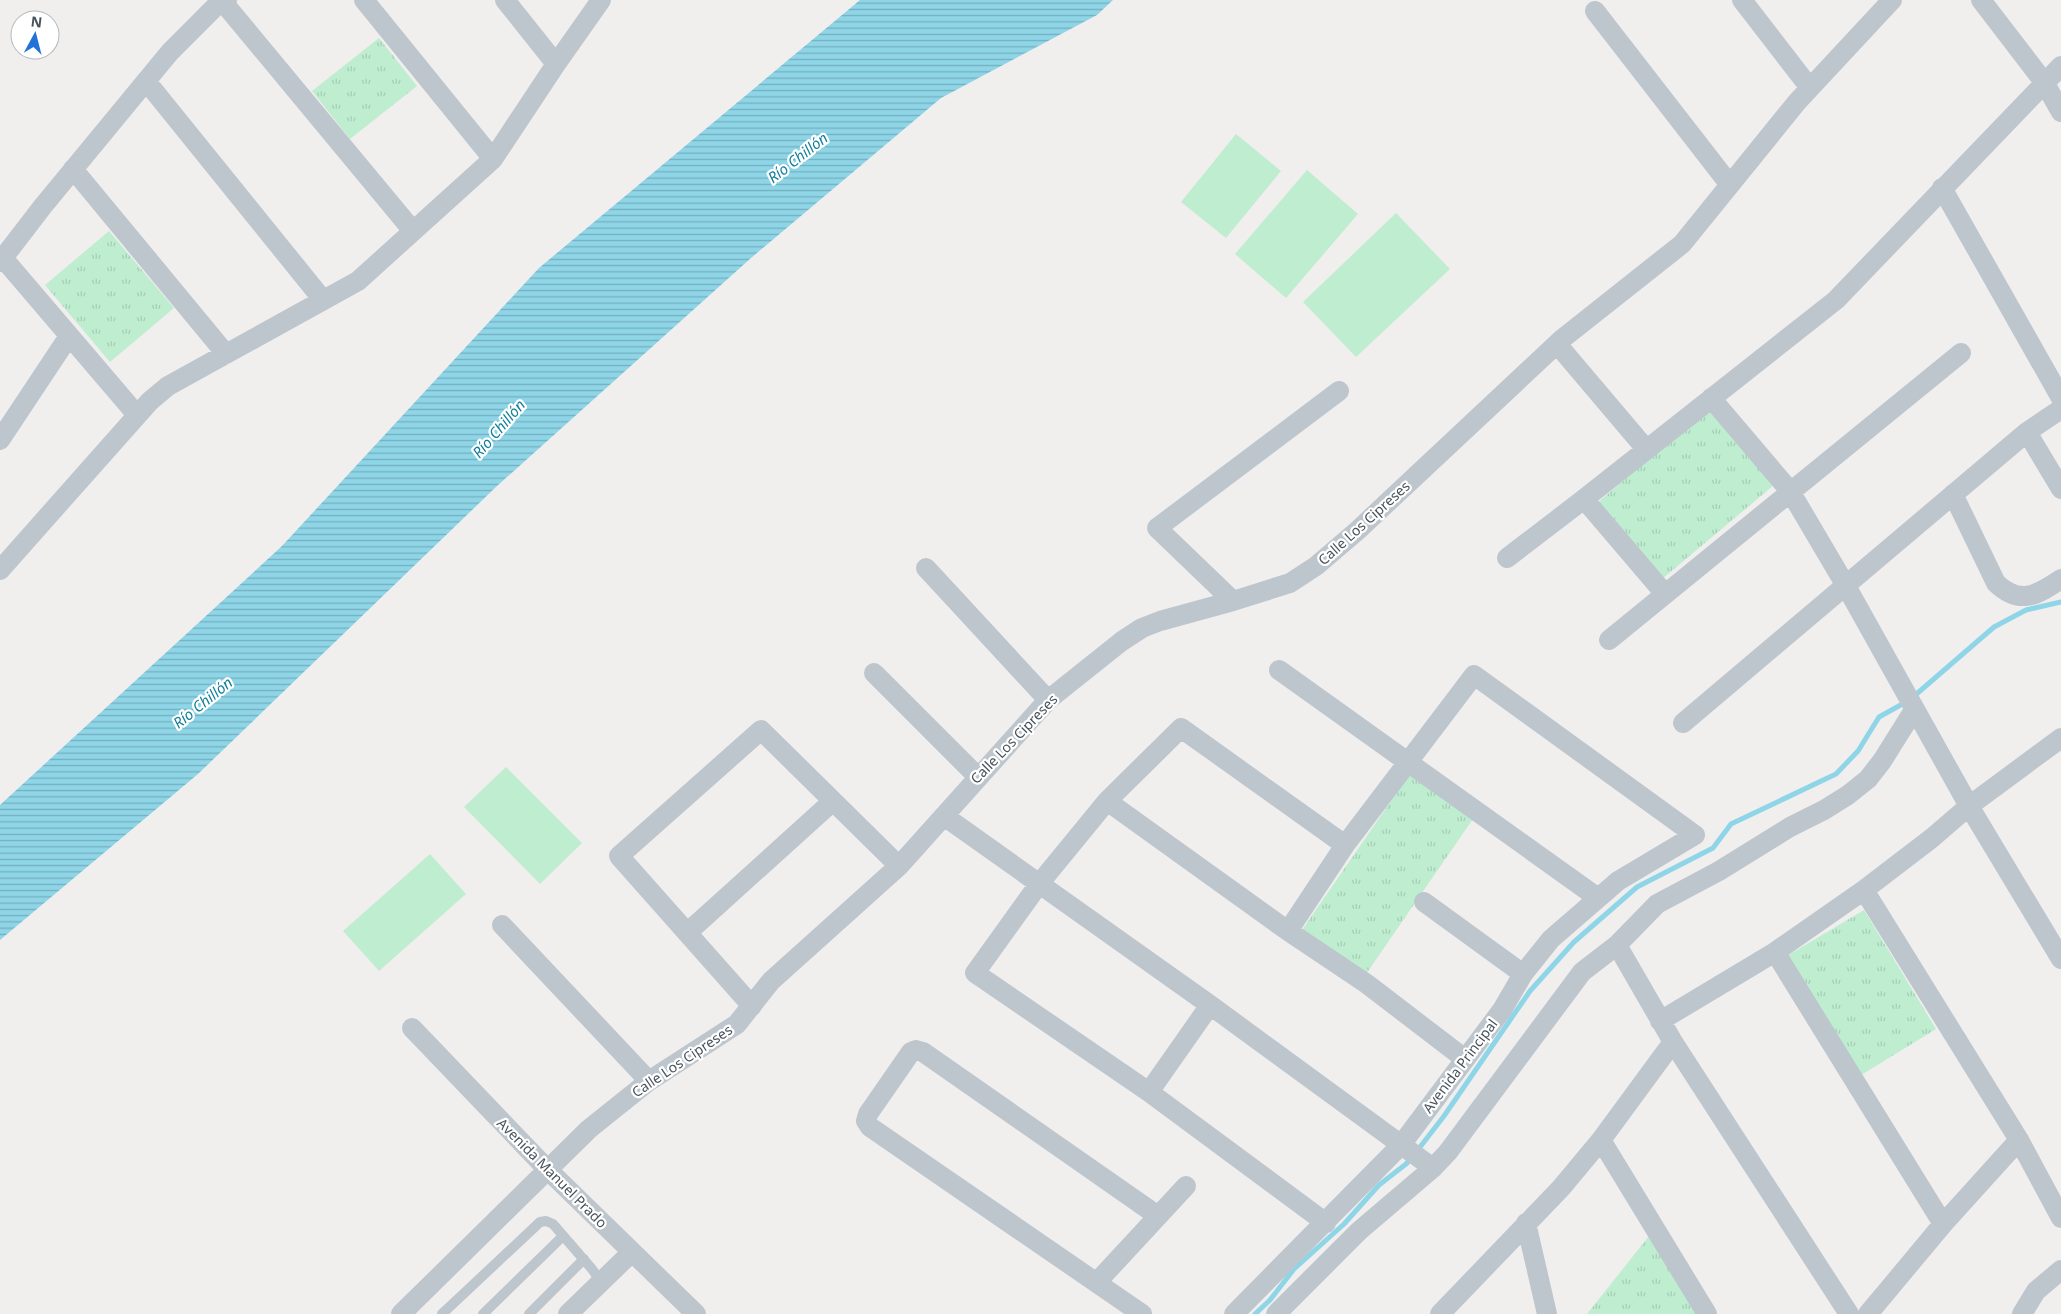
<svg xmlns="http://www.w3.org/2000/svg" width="2061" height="1314" font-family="'Noto Sans',sans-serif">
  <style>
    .grass { fill: #bfedd0 }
    .park { fill: url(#park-tufts) }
    .water { fill: url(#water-rules) }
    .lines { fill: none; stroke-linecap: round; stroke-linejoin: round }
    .stream { stroke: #8ed5e7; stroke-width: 5 }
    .service { stroke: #bdc6cd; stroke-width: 10 }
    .minor { stroke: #bdc6cd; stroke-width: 20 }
    .labels { text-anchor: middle; stroke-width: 4.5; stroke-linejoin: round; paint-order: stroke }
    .street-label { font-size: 14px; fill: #47525b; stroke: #fff }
    .water-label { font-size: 15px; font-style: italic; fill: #137f9b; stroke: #fff }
  </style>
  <defs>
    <pattern id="park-tufts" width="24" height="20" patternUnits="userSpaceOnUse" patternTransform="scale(1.25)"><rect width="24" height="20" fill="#bfedd0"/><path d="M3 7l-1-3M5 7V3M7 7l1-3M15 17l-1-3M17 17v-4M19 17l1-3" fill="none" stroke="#a6cdb5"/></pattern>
    <pattern id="water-rules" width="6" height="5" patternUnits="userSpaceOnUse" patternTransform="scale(1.25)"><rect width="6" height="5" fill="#8ed5e7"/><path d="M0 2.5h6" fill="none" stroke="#76afbe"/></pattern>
  </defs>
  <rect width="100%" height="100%" fill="#f1eeee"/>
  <path class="grass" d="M1236 134 1281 171 1226 238 1181 202Z
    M1307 170 1358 214 1286 298 1235 254Z
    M1396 213 1450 269 1356 357 1303 302Z
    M506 767 582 843 540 884 464 807Z
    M430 854 466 894 379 971 343 931Z"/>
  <path class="park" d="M379 38 417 86 350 139 312 91Z
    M109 231 174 308 110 362 45 285Z
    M1708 409 1774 485 1662 579 1597 503Z
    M1411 772 1475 816 1366 974 1302 930Z
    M1864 910 1936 1029 1858 1077 1785 957Z
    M1649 1236 1697 1314H1587Z"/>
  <path class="water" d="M860 0H1113L1097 15 941 98 751 258 497 486 198 774 0 940V805L282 546 539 268Z"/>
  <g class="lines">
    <path class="stream" d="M1913 697 1994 627 2026 610 2061 602
      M1417 1151 1444 1116 1530 991 1574 942 1637 887 1713 848 1731 824 1836 774 1858 751 1879 717 1906 702
      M1255 1314 1270 1300 1294 1269 1344 1224 1379 1185 1406 1164 1412 1157"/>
    <path class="service" d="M442 1314 540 1222 546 1221 553 1224 592 1269 601 1282
      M483 1314 563 1236
      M529 1314 584 1259"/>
    <path class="minor" d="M364 0 493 159
      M505 0 556 64
      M1742 0 1810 88
      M1981 0 2044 82 2061 112
      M223 2 413 231
      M1595 11 1730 185
      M146 81 323 300
      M73 169 226 354
      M1942 188 2061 398
      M3 258 137 415
      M0 262 43 206 170 52 215 7 227 0
      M1557 344 1646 449
      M1711 398 1790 491 1846 586 1969 806 2061 959
      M2027 432 2061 489
      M0 440 69 336
      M1953 494 1996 583C2020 606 2037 595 2061 579
      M1584 499 1665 594
      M1507 558 1584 499 1836 300 2061 66
      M926 568 1048 700
      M0 570 150 401 168 386 358 281 493 159 556 64 601 0
      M1233 601 1157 528 1339 391
      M1609 640 1961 353
      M1279 670 1598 898
      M874 673 978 777
      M1683 723 2027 432 2061 409
      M1107 801 1288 931 1367 984 1465 1059
      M944 816 1210 1005 1433 1168
      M1864 890 2019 1140 2061 1218
      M1424 902 1523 974
      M502 925 649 1081
      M687 933 833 801
      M1617 945 1673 1042 1849 1314
      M1775 952 1943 1224
      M752 1006 619 856 761 730 899 866
      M1660 1021 1775 952 1864 890 1932 838 1969 806 2061 738
      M412 1028 548 1170 696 1314
      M1149 1092 1210 1005
      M1601 1140 1707 1314
      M1326 1223 1149 1092 975 973 1039 884 1107 801 1181 728 1345 845
      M1526 1223 1547 1314
      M1097 1282 1186 1186
      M401 1314 589 1129 649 1081 737 1024 771 981 899 866 1048 700 1122 641 1142 628 1160 621 1233 601 1290 583 1316 566 1357 531 1562 339 1682 244 1797 102 1892 0
      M568 1314 632 1252
      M1142 1314 870 1127 866 1121 868 1114 911 1052 916 1050 923 1052 1158 1216
      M1234 1314 1401 1145 1502 1010 1523 974 1551 939 1618 881 1695 835 1474 675 1345 845 1288 931
      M1276 1314 1359 1231 1433 1168 1448 1152 1582 972 1617 945 1657 904 1719 871 1790 827 1824 810 1848 795 1868 779 1882 761 1914 710
      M1440 1314 1561 1188 1601 1140 1673 1042
      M1868 1314 1943 1224 2019 1140
      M2022 1314 2036 1291 2061 1270"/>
  </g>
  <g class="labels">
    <g class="street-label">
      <text transform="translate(1364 523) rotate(-42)" y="5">Calle Los Cipreses</text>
      <text transform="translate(1014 739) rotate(-46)" y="5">Calle Los Cipreses</text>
      <text transform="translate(682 1061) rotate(-34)" y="5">Calle Los Cipreses</text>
      <text transform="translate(1460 1066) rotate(-53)" y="5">Avenida Principal</text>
      <text transform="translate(552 1173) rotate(45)" y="5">Avenida Manuel Prado</text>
    </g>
    <g class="water-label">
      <text transform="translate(798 158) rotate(-38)" y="5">Río Chillón</text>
      <text transform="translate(499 429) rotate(-49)" y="5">Río Chillón</text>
      <text transform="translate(203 703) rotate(-39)" y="5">Río Chillón</text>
    </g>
  </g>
  <g transform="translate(35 35) rotate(7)"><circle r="24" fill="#ffffff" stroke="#b5babd"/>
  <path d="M0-4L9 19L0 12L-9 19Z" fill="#2272d8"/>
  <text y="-8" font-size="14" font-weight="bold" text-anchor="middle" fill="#47525b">N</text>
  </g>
</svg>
